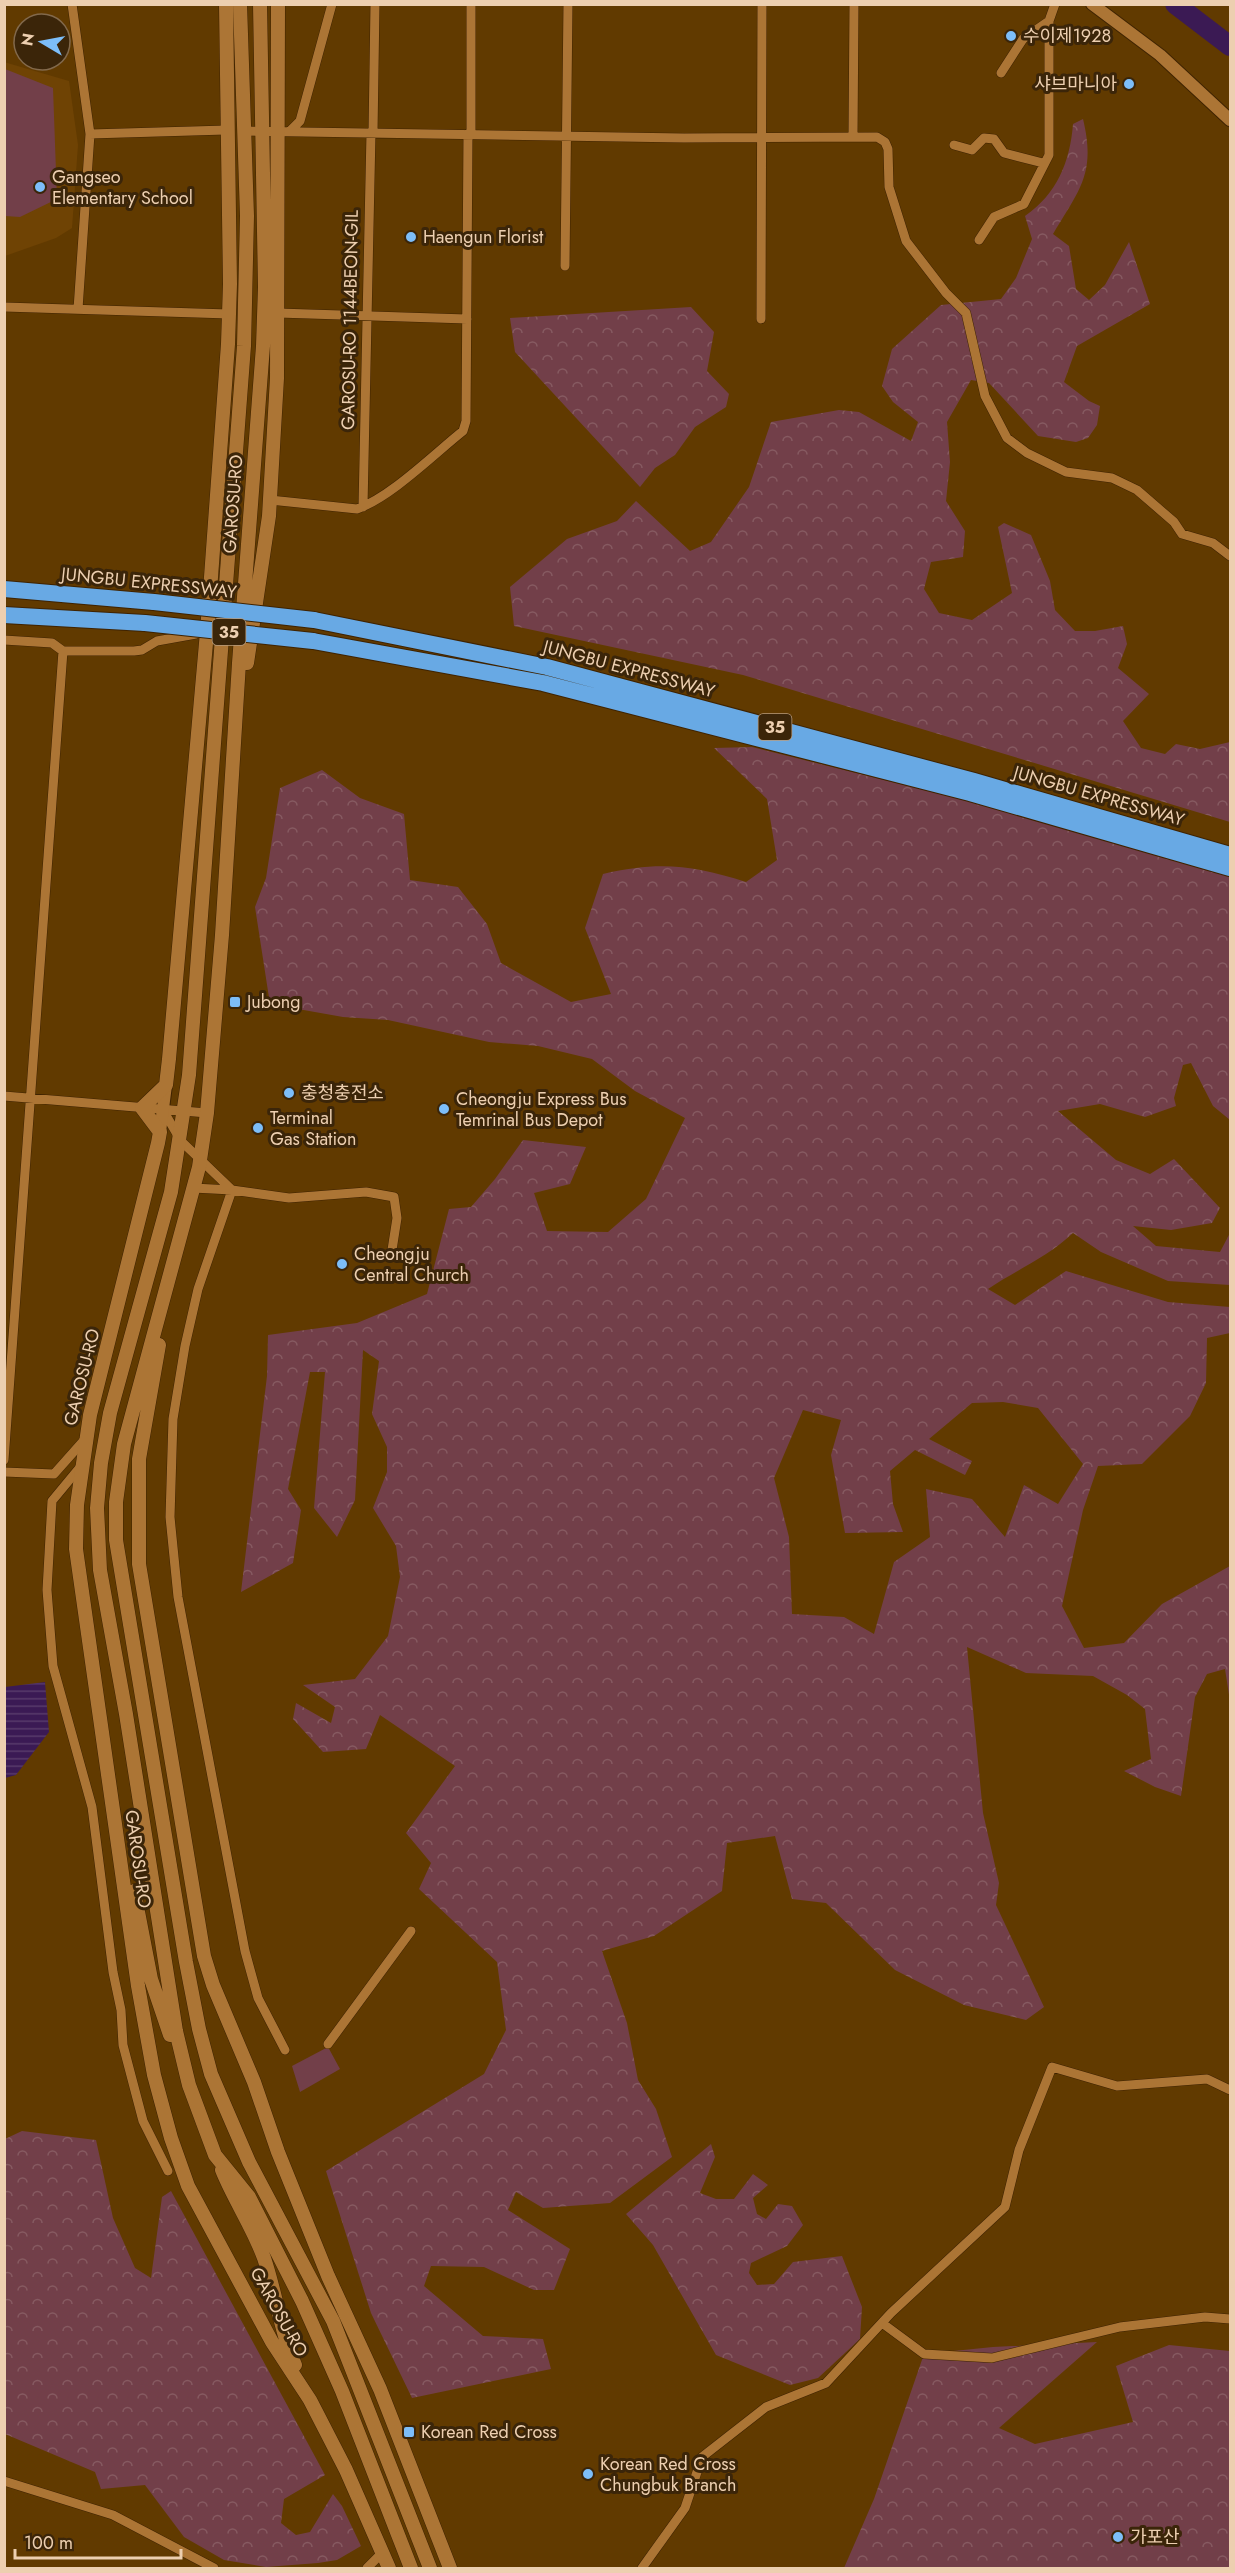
<svg xmlns="http://www.w3.org/2000/svg" width="1235" height="2573" font-family="Jost,'Noto Sans KR',sans-serif">
  <style>
    .built { fill: #6f4304 }
    .forest { fill: url(#forest-crowns); fill-rule: evenodd }
    .garden { fill: #723f49 }
    .water { fill: url(#water-rules) }
    .lines { fill: none; stroke-linecap: round; stroke-linejoin: round }
    .river { stroke: #3b1a54; stroke-width: 20 }
    .minor-casing { stroke: #3f2300; stroke-width: 10 }
    .tertiary-casing { stroke: #3f2300; stroke-width: 14 }
    .secondary-casing { stroke: #3f2300; stroke-width: 15 }
    .motorway-casing { stroke: #3f2300; stroke-width: 18 }
    .minor { stroke: #ac7535; stroke-width: 9 }
    .tertiary { stroke: #ac7535; stroke-width: 12 }
    .secondary { stroke: #ac7535; stroke-width: 14 }
    .motorway { stroke: #68a9e4; stroke-width: 16 }
    .motorway-bridge-casing { stroke: #3f2300; stroke-width: 18; stroke-linecap: butt }
    .motorway-bridge { stroke: #68a9e4; stroke-width: 16 }
    .poi-dot { fill: #7dbef9; stroke: #3b2509; stroke-width: 2 }
    .labels { text-anchor: middle; stroke-width: 6; stroke-linejoin: round; paint-order: stroke }
    .shield { fill: #3b2509; stroke: #b89c7e; stroke-width: 1.5 }
    .shield-label { font-size: 16px; font-weight: bold; fill: #edcfb0 }
    .poi-label { font-size: 18px; fill: #edcfb0; stroke: #3b2509; text-anchor: start }
    .street-label { font-size: 18px; fill: #edcfb0; stroke: #3b2509 }
  </style>
  <defs>
    <pattern id="forest-crowns" width="20" height="18" patternUnits="userSpaceOnUse" patternTransform="scale(1.5)"><rect width="20" height="18" fill="#723f49"/><path d="M2 6a3 3 0 1 1 6 0M12 15a3 3 0 1 1 6 0" fill="none" stroke="#865a61"/></pattern>
    <pattern id="water-rules" width="6" height="5" patternUnits="userSpaceOnUse" patternTransform="scale(1.5)"><rect width="6" height="5" fill="#3b1a54"/><path d="M0 2.5h6" fill="none" stroke="#583a6a"/></pattern>
  </defs>
  <rect width="100%" height="100%" fill="#613a00"/>
  <path class="built" d="M4 62 69 81 78 145 72 228 56 238 5 256Z"/>
  <path class="forest" d="M1083 119C1096 173 1080 189 1053 234L1069 246 1076 289 1089 300 1105 285 1129 242 1150 304 1077 346 1064 382 1089 401 1100 406 1097 425 1088 438 1076 442 1038 436 989 383 971 380 947 422 950 462 946 501 965 531 963 557 931 562 924 589 939 613 972 620 1012 593 998 527 1004 523 1031 535 1050 581 1055 610 1075 631H1095L1123 626 1127 644 1118 668 1149 694 1123 721 1141 748 1165 754 1176 744 1200 749 1230 742V822L743 675 514 626 510 587 567 539 617 521 636 501 690 551 711 542 749 487 771 422 839 410 859 412 911 441 918 422 893 402 882 386 892 349 941 305 1001 299 1016 278 1032 239 1025 216C1057 194 1070 162 1073 124Z
    M691 307 714 332 707 371 729 394 726 407 695 427 675 455 655 468 640 487 515 352 510 318Z
    M752 747 1024 815 1230 875V1120L1213 1106 1191 1063 1183 1065 1174 1098 1176 1106 1145 1117 1100 1104 1058 1111 1116 1160 1150 1174 1174 1159 1220 1208 1212 1223 1171 1230 1133 1226 1156 1246 1220 1252 1230 1233V1285L1168 1281 1101 1252 1073 1233C1048 1257 1016 1270 988 1289L1015 1305 1066 1271 1168 1302 1230 1307V1333L1207 1338 1206 1383 1190 1416 1142 1464 1098 1466 1083 1510 1062 1606 1084 1648 1124 1643 1162 1604 1230 1566V1701L1225 1669 1207 1674 1195 1697 1181 1796 1155 1787 1124 1771 1151 1759 1145 1709 1127 1695 1093 1676 1026 1673 967 1647 983 1813 999 1883 996 1905 1044 2007 1026 2020 964 2005 895 1970 826 1903 792 1899 775 1836 727 1843 722 1891 654 1936 602 1951 627 2023 638 2080 656 2109 672 2157 610 2203 543 2208 516 2192 508 2210 570 2249 554 2290H534L484 2267 431 2266 424 2286 483 2336 543 2339 551 2369 412 2398 371 2313 326 2171 484 2074 506 2030 497 1962 419 1889 431 1863 406 1833 455 1766 380 1715 366 1749 323 1752 293 1719 296 1703 331 1723 335 1707 303 1685 355 1679 388 1636 400 1577 396 1546 373 1508 387 1472V1447L372 1414 379 1361 363 1350 355 1500 337 1537 314 1508 325 1372H310L288 1489 301 1510 293 1563 241 1592 267 1376 268 1335 357 1323 427 1294 449 1209 471 1207 495 1179 523 1140 586 1147 570 1184 534 1193 547 1231 608 1232 646 1199 685 1118 635 1091 592 1059 538 1046 489 1042 388 1020 343 1017 270 1004 255 907 266 878 280 788 322 770 360 798 404 814 410 880 458 887 487 924 501 963 571 1002 611 994 585 928 603 874C659 861 692 865 746 882L777 860 767 799 714 748ZM1003 1402 1038 1408 1083 1464 1058 1504 1024 1485 1005 1537 972 1499 926 1489 930 1537 894 1562 874 1634 844 1617 792 1614 789 1537 774 1478 803 1410 841 1420 831 1455 845 1533 903 1532 893 1504 890 1471 915 1450 965 1475 972 1461 929 1439 972 1403Z
    M22 2131 96 2140 113 2218 135 2268 151 2278 162 2197 171 2191 325 2475 284 2499 281 2523 296 2535 310 2532 333 2494 342 2506 361 2546 337 2560 318 2563 266 2567 224 2560 184 2537 145 2485 101 2489 95 2472 5 2434V2139Z
    M711 2144 715 2157 700 2193 716 2199H734L753 2174 768 2185 753 2198 757 2214 766 2219 778 2204 792 2206 803 2225 787 2246 751 2263 749 2273 757 2285 774 2284 793 2262 842 2256 862 2307 860 2339 818 2378 790 2385 716 2355 653 2245 626 2214Z
    M1097 2342 999 2428 1035 2444 1133 2422 1116 2366 1169 2345 1230 2351V2568H844L874 2499 924 2354 993 2347Z"/>
  <path class="garden" d="M5 69 53 88 57 199 20 217 5 216Z
    M328 2047 340 2069 300 2092 292 2066Z"/>
  <path class="water" d="M45 1682 49 1732 16 1775 5 1778V1687Z"/>
  <g class="lines">
    <path class="river" d="M1175 4 1230 46"/>
    <g class="minor-casing">
      <path id="minor" d="M72 4 90 134 78 309
        M471 4V134
        M1001 73 1023 39 1049 21
        M244 131 684 138 877 137 885 142 888 149 889 187 906 241 946 293 966 313 985 396 1007 438 1027 453 1066 472 1112 478 1137 490 1174 522 1182 534 1213 543 1230 556
        M290 131 300 121 332 4
        M373 133 375 4
        M90 134 226 130
        M853 137 854 4
        M954 145 972 150 984 138 994 139 1004 153 1043 163
        M979 240 994 217 1024 204 1049 155V21L1055 4
        M565 266 568 4
        M4 307 229 314
        M278 313 467 319
        M761 319 762 4
        M270 500 357 509C391 497 434 454 463 431L466 421 468 134
        M363 507 371 133
        M4 640 52 643 63 651H134L142 650 157 641 196 634
        M4 1096 207 1113
        M163 1110 181 1141 232 1190 289 1198 366 1192 394 1197 397 1218 392 1250
        M193 1188 232 1190 198 1289 185 1346 173 1419 170 1517 178 1597 245 1951 258 1998 285 2050
        M4 1460 63 651
        M81 1466 52 1501 47 1590 53 1666 92 1807 113 1972 121 2010 123 2045 143 2121 168 2171
        M4 1472 54 1474 86 1438
        M328 2044 411 1931
        M882 2323 924 2354 992 2358 1120 2327 1205 2317 1230 2319
        M4 2481 113 2515 214 2568
        M367 2568 383 2552
        M642 2568 685 2508 702 2457 766 2407 826 2383 891 2313 1005 2207 1019 2150 1052 2067 1117 2086 1207 2079 1230 2090"/>
    </g>
    <g class="tertiary-casing">
      <path id="tertiary" d="M1092 4 1160 55 1230 120
        M160 1132 166 1085"/>
    </g>
    <g class="secondary-casing">
      <path id="secondary" d="M226 4 230 284 228 344 207 632 169 1059 166 1085 142 1108 160 1132 158 1143 90 1415 77 1505 76 1549 138 1986 154 2075 171 2138 188 2186 272 2342 310 2400 346 2470 389 2568
        M240 4 247 216 244 346 189 1075 171 1192 110 1413 101 1463 97 1508 100 1570 126 1714 176 2031 189 2085 215 2155 249 2197 302 2301 342 2391 411 2568
        M260 4 265 287 263 346 239 663 222 935 207 1113 199 1167 124 1444 116 1502V1540L186 1962 199 2029 211 2074 249 2162 333 2321 430 2568
        M247 663 269 516 277 378 278 4
        M159 1345 139 1459V1564L204 1956 213 1985 254 2082 278 2152 328 2276 380 2389 450 2568
        M134 1891 151 1979 170 2035
        M222 2170C234 2200 253 2227 264 2258 276 2293 280 2330 295 2365"/>
    </g>
    <g class="motorway-casing">
      <path id="motorway" d="M4 589 154 602
        M4 615 145 623
        M314 620 547 667 974 781 1230 855
        M313 641 543 683 970 793 1230 868"/>
    </g>
    <use href="#minor" class="minor"/>
    <use href="#tertiary" class="tertiary"/>
    <use href="#secondary" class="secondary"/>
    <use href="#motorway" class="motorway"/>
    <g class="motorway-bridge-casing">
      <path id="motorway-bridge" d="M154 602 314 620
        M145 623 313 641"/>
    </g>
    <use href="#motorway-bridge" class="motorway-bridge"/>
  </g>
  <g class="poi-dot">
    <circle cx="1011" cy="36" r="6"/>
    <circle cx="1129" cy="84" r="6"/>
    <circle cx="40" cy="187" r="6"/>
    <circle cx="411" cy="237" r="6"/>
    <rect x="229" y="996" width="12" height="12" rx="3"/>
    <circle cx="289" cy="1093" r="6"/>
    <circle cx="444" cy="1109" r="6"/>
    <circle cx="258" cy="1128" r="6"/>
    <circle cx="342" cy="1264" r="6"/>
    <rect x="403" y="2426" width="12" height="12" rx="3"/>
    <circle cx="588" cy="2474" r="6"/>
    <circle cx="1118" cy="2537" r="6"/>
  </g>
  <g class="labels">
    <g class="shield">
      <rect x="212.5" y="619" width="33" height="26" rx="4.5"/>
      <rect x="758.5" y="714" width="33" height="26" rx="4.5"/>
    </g>
    <g class="shield-label">
      <text x="229" y="638">35</text>
      <text x="775" y="733">35</text>
    </g>
    <g class="poi-label">
      <text x="1023" y="42">수이제1928</text>
      <text x="1117" y="90" text-anchor="end">샤브마니아</text>
      <text x="52" y="183">Gangseo<tspan x="52" dy="21">Elementary School</tspan></text>
      <text x="423" y="243">Haengun Florist</text>
      <text x="247" y="1008">Jubong</text>
      <text x="301" y="1099">충청충전소</text>
      <text x="456" y="1105">Cheongju Express Bus<tspan x="456" dy="21">Temrinal Bus Depot</tspan></text>
      <text x="270" y="1124">Terminal<tspan x="270" dy="21">Gas Station</tspan></text>
      <text x="354" y="1260">Cheongju<tspan x="354" dy="21">Central Church</tspan></text>
      <text x="421" y="2438">Korean Red Cross</text>
      <text x="600" y="2470">Korean Red Cross<tspan x="600" dy="21">Chungbuk Branch</tspan></text>
      <text x="1130" y="2543">가포산</text>
    </g>
    <g class="street-label">
      <text transform="translate(350 320) rotate(-89)" y="6">GAROSU-RO 1144BEON-GIL</text>
      <text transform="translate(233 504) rotate(-86)" y="6">GAROSU-RO</text>
      <text transform="translate(149 583) rotate(6)" y="6">JUNGBU EXPRESSWAY</text>
      <text transform="translate(629 669) rotate(15)" y="6">JUNGBU EXPRESSWAY</text>
      <text transform="translate(1099 796) rotate(16)" y="6">JUNGBU EXPRESSWAY</text>
      <text transform="translate(82 1377) rotate(-76)" y="6">GAROSU-RO</text>
      <text transform="translate(138 1859) rotate(82)" y="6">GAROSU-RO</text>
      <text transform="translate(279 2312) rotate(61)" y="6">GAROSU-RO</text>
    </g>
  </g>
  <rect width="1235" height="2573" fill="none" stroke="#edcfb0" stroke-width="12"/>
  <g transform="translate(42 42) rotate(280)"><circle r="28" fill="#3b2509" stroke="#82694c" stroke-width="1.5"/>
  <path d="M0-4.5L10 22L0 15L-10 22Z" fill="#7dbef9"/>
  <text y="-9" font-size="16" font-weight="bold" text-anchor="middle" fill="#edcfb0">N</text>
  </g>
  <path d="M15 2549v9h166v-9" fill="none" stroke="#edcfb0" stroke-width="3"/>
  <text x="24" y="2549" font-size="18" fill="#edcfb0" stroke="#3b2509" stroke-width="4.5" paint-order="stroke">100 m</text>
</svg>
